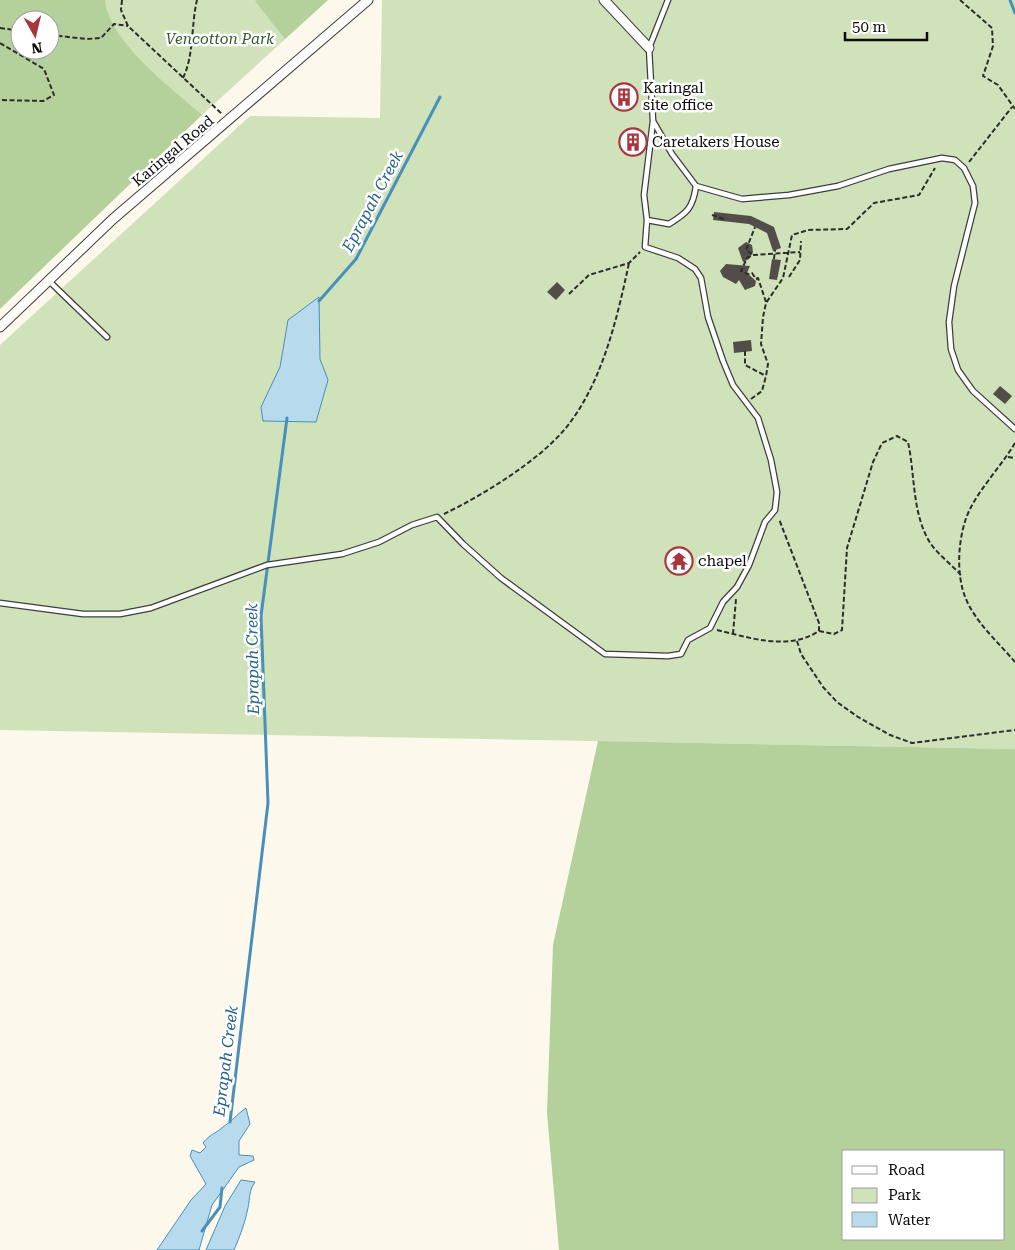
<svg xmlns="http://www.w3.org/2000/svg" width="1015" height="1250" font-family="'Roboto Serif',serif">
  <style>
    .green { fill: #d0e2ba; fill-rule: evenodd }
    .forest { fill: #b4d19c; fill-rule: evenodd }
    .water { fill: #b7daed; stroke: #488fbb }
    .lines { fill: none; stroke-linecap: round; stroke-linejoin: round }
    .stream { stroke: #488fbb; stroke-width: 3 }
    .building { fill: #524d49 }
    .service-casing { stroke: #3e3e3e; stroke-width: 7 }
    .minor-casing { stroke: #3e3e3e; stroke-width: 11 }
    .path { stroke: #2d2d2d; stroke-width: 2; stroke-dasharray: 5 2.5; stroke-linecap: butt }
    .service { stroke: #fff; stroke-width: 4.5 }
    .minor { stroke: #fff; stroke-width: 9 }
    .labels { text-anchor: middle; stroke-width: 5; stroke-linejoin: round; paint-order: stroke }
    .park-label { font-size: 15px; font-style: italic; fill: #315a25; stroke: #fff }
    .poi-label { font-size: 15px; fill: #0b0b0b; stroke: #fff; text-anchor: start }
    .street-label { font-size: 15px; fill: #0b0b0b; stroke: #fff }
    .water-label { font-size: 16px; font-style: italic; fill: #26618c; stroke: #fff }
  </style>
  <rect width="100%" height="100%" fill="#fcf9ec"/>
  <path class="green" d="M0 0H328L202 115 0 111ZM20 20H50V50H20Z
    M382 0H1015V749L0 730V345L250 116 380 118Z"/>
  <path class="forest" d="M0 0H105C109 42 171 87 202 115L0 309ZM20 20H50V50H20Z
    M257 0H328L285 39 255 1Z
    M598 741 1015 749V1250H559L547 1113 553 945ZM1004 1151V1239H844V1151Z"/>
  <path class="water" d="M319 297 320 359 328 380 316 422 263 421 261 407 280 367 288 320Z
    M246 1108 250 1124 239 1141V1155L253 1156 254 1160 239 1167 212 1205 199 1250H157L191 1200 206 1184 190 1156 192 1150 200 1153 206 1147 203 1143C210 1134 215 1134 223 1127 231 1122 237 1114 246 1108Z
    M241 1180 255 1182C249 1190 250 1198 248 1208 245 1223 240 1236 234 1250H206L225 1206Z"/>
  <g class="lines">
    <path class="stream" d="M1010 0 1015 13
      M319 301 356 259 440 97
      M230 1122 268 803 261 616 287 418
      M202 1231 220 1207 222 1188"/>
  </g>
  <path class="building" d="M632 86 633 106 621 107 620 87Z
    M626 134H639L640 150 627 151Z
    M714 212 751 216 774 227 781 248 773 251 767 233 749 224 713 220Z
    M746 242 752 245 753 252 749 259 743 262 738 248Z
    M772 259 781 260 777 280 769 279Z
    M726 264 750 266 747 273 756 281 755 286 745 290 739 280 736 284 723 277 720 271Z
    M557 282 565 290 556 300 547 292Z
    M751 340 752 351 734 353 733 342Z
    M1000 386 1012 396 1005 404 993 394Z"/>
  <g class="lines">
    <g class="service-casing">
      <path id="service" d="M668 0 649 48 653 121 672 154 696 186 742 199 789 195 838 186 889 169 942 158 955 160 964 168 973 186 975 203 954 286 949 322 951 349 958 370 973 391 1015 429
        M647 220 669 224C687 213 693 208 696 186
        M49 281 107 337
        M0 603 83 614H120L151 608 267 565 342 554 379 542 412 525 437 517 463 544 501 578 605 654 668 656 681 654 688 640 710 628 723 602 737 587 749 565 765 522 775 510 777 492 771 460 758 418 733 385 723 361 708 317 701 278 695 269 678 258 645 247 647 220 644 195 653 121"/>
    </g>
    <g class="minor-casing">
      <path id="minor" d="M604 0 649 48
        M0 327 113 219 368 0"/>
    </g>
    <path class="path" d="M122 0 121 10 128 26 222 114
      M960 0 992 28 993 46 983 76 998 85 1015 109
      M0 28 20 31
      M50 35 87 39 101 38 114 24 128 26
      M0 43 44 69 54 95 43 101 0 100
      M183 78C194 56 191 25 197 0
      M969 162 1012 107
      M712 215 726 220
      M752 254 746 250 755 227
      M774 259 775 250
      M789 277 800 260 801 241
      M569 294 589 275 629 263 640 252
      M766 302 758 278 756 279 752 273 748 274 741 271 747 258 753 255 800 252
      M745 351V365L766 376
      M751 399 762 391 766 376 768 364 761 344 763 317 766 303 783 278 792 235 808 230 847 229 874 203 919 195 935 168
      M1015 443C1002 465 981 487 970 509 958 533 955 574 966 599 976 623 999 643 1015 662
      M1008 457 1015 458
      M444 514C483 495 537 462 565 429 602 384 617 319 629 263
      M717 630C751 638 788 651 819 631V623L779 519
      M819 631 834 634 842 630 847 548 873 462 882 443 897 436 908 442C915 474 912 512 929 541 936 553 951 564 961 575
      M733 634 736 599
      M797 641 801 654 823 687 837 702 858 717 890 735 912 743 1015 730"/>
    <use href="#service" class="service"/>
    <use href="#minor" class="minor"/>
  </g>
  <defs>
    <g id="building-ring" transform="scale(1.4375)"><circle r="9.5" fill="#fff" stroke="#a8363d" stroke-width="1.5"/><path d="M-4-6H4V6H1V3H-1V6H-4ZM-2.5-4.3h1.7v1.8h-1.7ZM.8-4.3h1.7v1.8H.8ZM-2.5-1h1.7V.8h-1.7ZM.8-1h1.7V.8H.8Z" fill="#a8363d"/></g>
    <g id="temple-ring" transform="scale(1.4375)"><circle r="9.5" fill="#fff" stroke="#a8363d" stroke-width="1.5"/><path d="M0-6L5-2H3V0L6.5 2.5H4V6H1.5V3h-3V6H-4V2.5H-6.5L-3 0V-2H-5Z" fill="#a8363d"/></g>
  </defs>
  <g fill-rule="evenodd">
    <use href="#building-ring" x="624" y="97"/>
    <use href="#building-ring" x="633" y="142"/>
    <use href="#temple-ring" x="679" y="561"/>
  </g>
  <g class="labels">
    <g class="park-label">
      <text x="220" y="44">Vencotton Park</text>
    </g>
    <g class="poi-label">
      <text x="643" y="93">Karingal<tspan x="643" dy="17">site office</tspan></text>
      <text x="652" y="147">Caretakers House</text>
      <text x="698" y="566">chapel</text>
    </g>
    <g class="street-label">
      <text transform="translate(173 151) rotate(-40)" y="5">Karingal Road</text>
    </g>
    <g class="water-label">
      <text transform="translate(372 201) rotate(-62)" y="6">Eprapah Creek</text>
      <text transform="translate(252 659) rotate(-91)" y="6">Eprapah Creek</text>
      <text transform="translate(225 1061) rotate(-83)" y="6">Eprapah Creek</text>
    </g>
  </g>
  <rect x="842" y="1150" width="162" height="90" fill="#ffffff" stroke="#9d9d9d"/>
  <rect x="852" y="1166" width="25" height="8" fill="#ffffff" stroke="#9d9d9d"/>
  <text x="888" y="1175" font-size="15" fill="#0b0b0b">Road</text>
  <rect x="852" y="1188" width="25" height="15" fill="#d0e2ba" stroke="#9d9d9d"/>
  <text x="888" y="1200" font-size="15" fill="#0b0b0b">Park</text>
  <rect x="852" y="1212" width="25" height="15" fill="#b7daed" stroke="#9d9d9d"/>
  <text x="888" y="1225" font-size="15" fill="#0b0b0b">Water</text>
  <g transform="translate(35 35) rotate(172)"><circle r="24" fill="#ffffff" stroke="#9d9d9d"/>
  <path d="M0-4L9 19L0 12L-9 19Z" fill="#a8363d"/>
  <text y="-8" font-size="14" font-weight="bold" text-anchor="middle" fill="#0b0b0b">N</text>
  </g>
  <path d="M845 32v8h82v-8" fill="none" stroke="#0b0b0b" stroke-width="2.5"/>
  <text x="852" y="32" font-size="15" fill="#0b0b0b" stroke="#ffffff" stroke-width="4" paint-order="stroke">50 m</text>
</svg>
